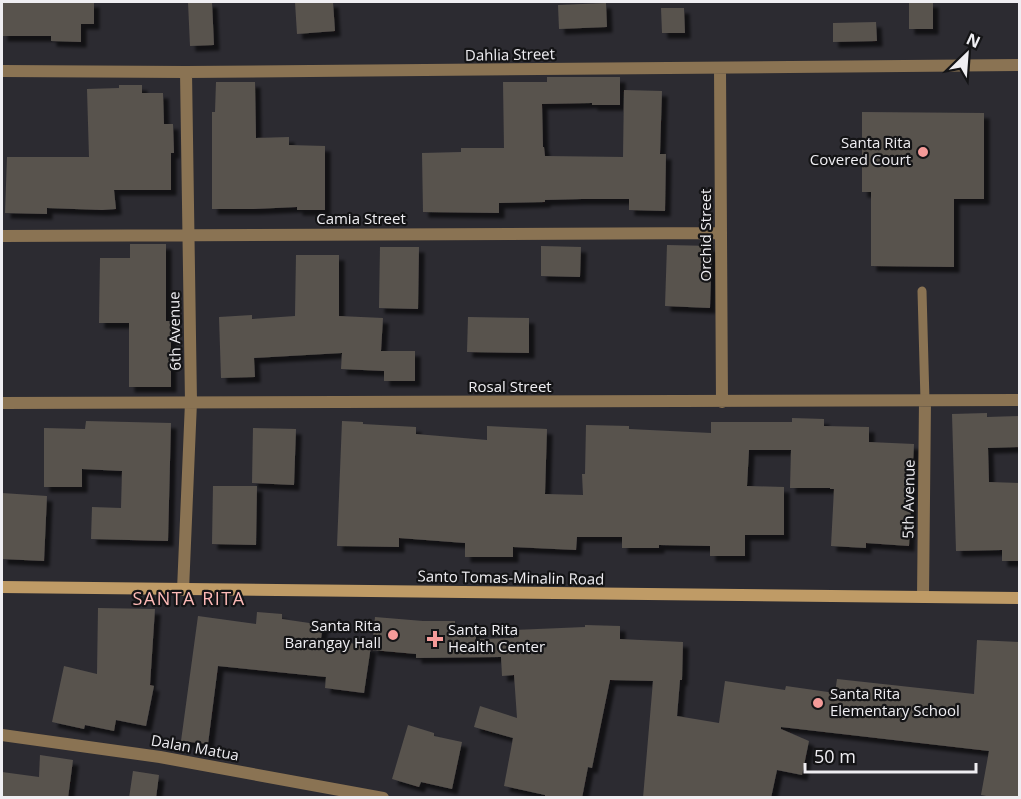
<svg xmlns="http://www.w3.org/2000/svg" width="1021" height="799" font-family="'Open Sans',sans-serif">
  <style>
    .building { fill: #58534e; filter: url(#shadow) }
    .lines { fill: none; stroke-linecap: round; stroke-linejoin: round }
    .service { stroke: #8a7353; stroke-width: 9 }
    .minor { stroke: #8a7353; stroke-width: 12 }
    .secondary { stroke: #bf9b66; stroke-width: 12 }
    .poi-dot { fill: #f59b99; stroke: #141416; stroke-width: 2 }
    .labels { text-anchor: middle; stroke-width: 4.5; stroke-linejoin: round; paint-order: stroke }
    .street-label { font-size: 15px; fill: #efeef2; stroke: #141416 }
    .poi-label { font-size: 15px; fill: #efeef2; stroke: #141416; text-anchor: end }
    .quarter-label { font-size: 18px; letter-spacing: 1.5px; fill: #febab7; stroke: #141416 }
  </style>
  <defs>
    <filter id="shadow"><feDropShadow dx="5.5" dy="5.5" stdDeviation="1.5" flood-color="#0009"/></filter>
  </defs>
  <rect width="100%" height="100%" fill="#2c2b31"/>
  <path class="building" d="M2 2H94V24H81V42L51 41V36H2Z
    M188 2H212L214 45 190 46Z
    M295 2H333L335 31 297 34Z
    M909 2H933V29H909Z
    M606 3 607 27 559 29 558 5Z
    M661 8H684L685 33H662Z
    M876 22 877 41 833 42V23Z
    M547 77H620V105H592V103L542 104 543 147H544L545 156 623 157 624 90 662 91 660 154H666L665 211 629 210V199H582L545 200V202L499 203V213L423 212 422 153 461 152V148H504L503 82H547Z
    M216 82H255L256 138 289 137V145L325 146V210H297V207L254 209H212V112H215Z
    M119 85H142V93H163L164 124H173L174 153H171V190H114L116 209 102 210 47 208V214L5 213 7 157H89L87 89 119 88Z
    M862 112 984 113V199H954V267L871 266V192H862Z
    M130 244H166V321H171V387H129V323H99L100 258H130Z
    M667 245 712 246 710 308 665 306Z
    M541 246 581 247 580 277 541 276Z
    M380 247H419L418 309 379 308Z
    M296 255H339V316L383 318 381 351H415V381H384V371L341 369 342 353 254 358 255 377 221 378 219 317 252 315V319L295 316Z
    M468 317 529 318V353L467 352Z
    M987 413V417L1020 416V447L988 448 989 482 1020 483V561H1002V550L956 551 952 414Z
    M792 418 824 419V426L869 427V442L914 444 909 546 866 543V548L831 546 834 489H830V488H790L791 450H749L747 486 784 487V535H745V556H710V546L659 545V548H622V537H577L576 550 513 547V557H465V543L399 538V547L337 546 342 421 363 422V424L416 427V434L487 440V426L547 429 545 494 583 495 582 474H585L586 425 629 426V429L711 433V422H792Z
    M86 421 171 423 168 541 91 539 92 507 121 508 122 471 82 469V487H44V428L85 429Z
    M253 428 296 429 294 485 252 483Z
    M213 486H257L256 545 212 544Z
    M2 493 47 496 44 561 2 559Z
    M98 608 155 609 150 685 154 686 146 726 116 720 114 731 85 725 84 729 52 722 64 666 97 674Z
    M257 612 282 614V619L323 625 321 639 371 646 364 693 325 688 326 677 218 666 208 744 181 741 198 616 256 624Z
    M375 617 423 621H455V629H476V639L514 638V630L585 627V625L620 626V639L683 642 682 680H680L677 716 719 723 725 681 785 690 786 686 835 693 837 679 974 694 977 640 1020 642V798H997L981 795 989 751 781 727V729L809 741 802 775 777 770 771 798H643L653 681 610 680 592 768 588 767 582 798H545V795L504 786 513 738 474 727 480 706 517 718 514 675 502 676 501 657 416 658V654L372 650Z
    M408 725 434 733V736L462 742 452 789 421 782 419 787 392 779Z
    M40 755 73 760 68 798H2V772L39 777Z
    M133 771 159 775 156 798H129Z"/>
  <g class="lines">
    <path class="service" d="M922 291 925 401"/>
    <path class="minor" d="M720 68 722 402
      M2 71 186 72 1020 65
      M2 236 721 233
      M2 403 1020 400
      M183 590 191 402 186 72
      M923 597 925 401
      M2 735 160 757 383 798"/>
    <path class="secondary" d="M2 587 1020 598"/>
  </g>
  <g class="poi-dot">
    <circle cx="923" cy="152" r="6"/>
    <circle cx="393" cy="635" r="6"/>
    <path d="M432 630h6v6h6v6h-6v6h-6v-6h-6v-6h6z"/>
    <circle cx="818" cy="703" r="6"/>
  </g>
  <g class="labels">
    <g class="street-label">
      <text transform="translate(510 55) rotate(-1)" y="5">Dahlia Street</text>
      <text x="361" y="224">Camia Street</text>
      <text transform="translate(706 235) rotate(-90)" y="5">Orchid Street</text>
      <text transform="translate(175 331) rotate(-91)" y="5">6th Avenue</text>
      <text x="510" y="392">Rosal Street</text>
      <text transform="translate(909 499) rotate(-89)" y="5">5th Avenue</text>
      <text transform="translate(511 578) rotate(1)" y="5">Santo Tomas-Minalin Road</text>
      <text transform="translate(195 748) rotate(10)" y="5">Dalan Matua</text>
    </g>
    <g class="poi-label">
      <text x="911" y="148">Santa Rita<tspan x="911" dy="17">Covered Court</tspan></text>
      <text x="381" y="631">Santa Rita<tspan x="381" dy="17">Barangay Hall</tspan></text>
      <text x="448" y="635" text-anchor="start">Santa Rita<tspan x="448" dy="17">Health Center</tspan></text>
      <text x="830" y="699" text-anchor="start">Santa Rita<tspan x="830" dy="17">Elementary School</tspan></text>
    </g>
    <g class="quarter-label">
      <text x="189" y="605">SANTA RITA</text>
    </g>
  </g>
  <rect width="1021" height="799" fill="none" stroke="#efeef2" stroke-width="6"/>
  <g transform="translate(967 54) rotate(25)" stroke="#141416" stroke-width="4.5" paint-order="stroke">
  <path d="M0-4.5L10 22L0 15L-10 22Z" fill="#efeef2"/>
  <text y="-9" font-size="16" font-weight="bold" text-anchor="middle" fill="#efeef2">N</text>
  </g>
  <path d="M805 763v9h171v-9" fill="none" stroke="#efeef2" stroke-width="3"/>
  <text x="814" y="763" font-size="18" fill="#efeef2" stroke="#141416" stroke-width="4.5" paint-order="stroke">50 m</text>
</svg>
